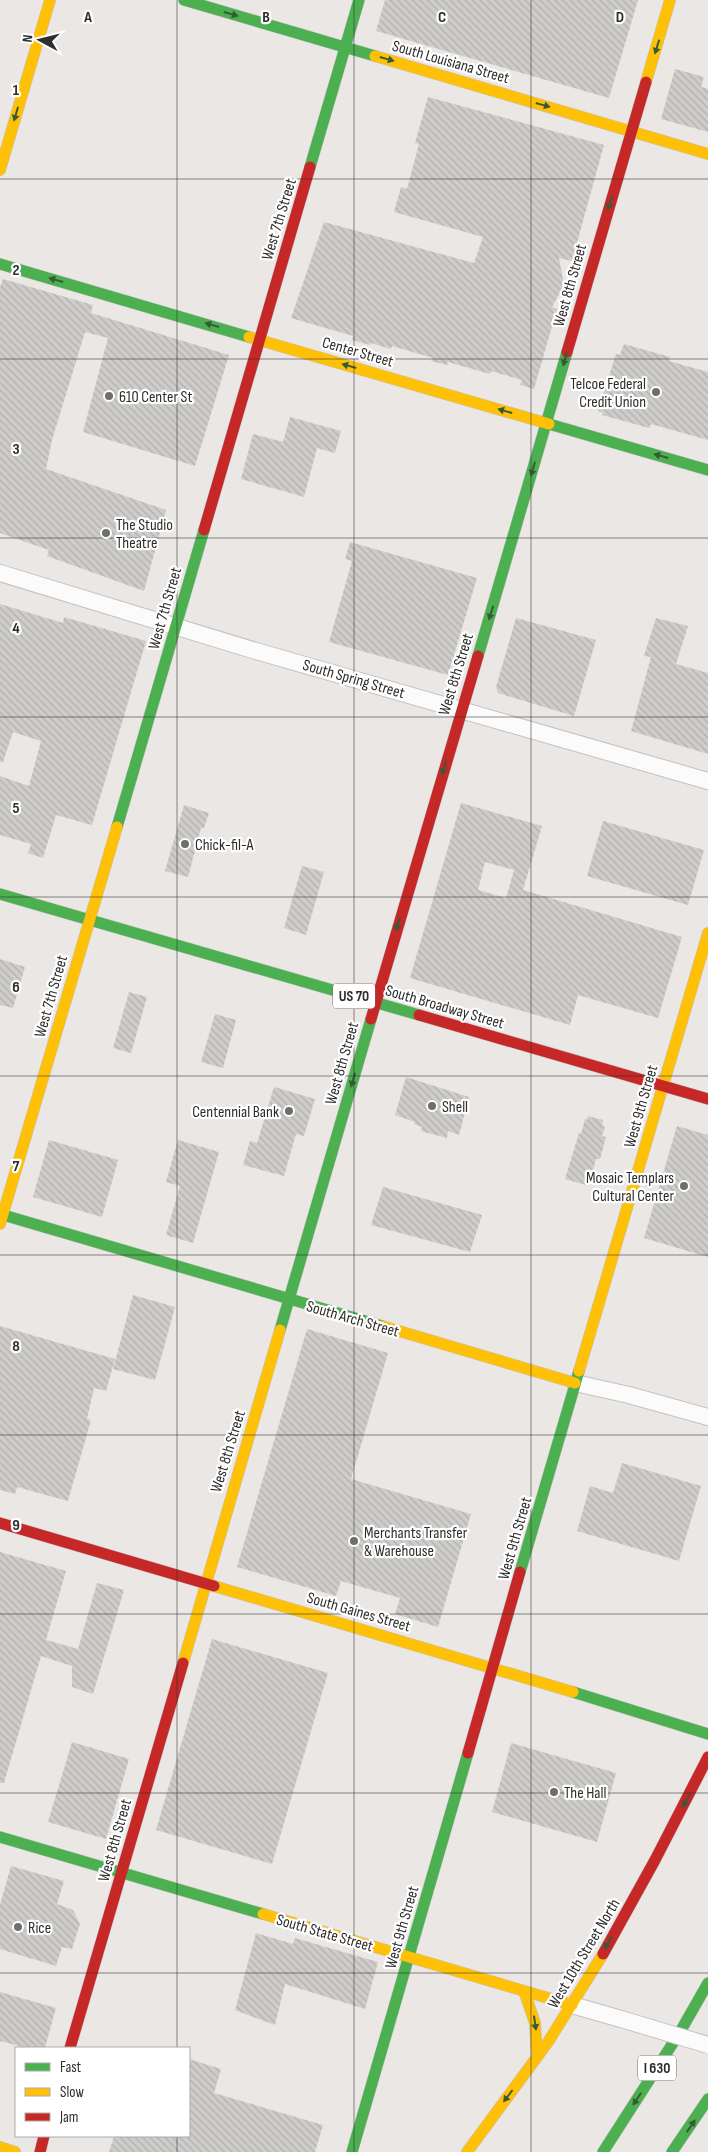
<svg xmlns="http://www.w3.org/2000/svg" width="708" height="2152" font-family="'Sofia Sans Condensed',sans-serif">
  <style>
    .building { fill: url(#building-back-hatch); fill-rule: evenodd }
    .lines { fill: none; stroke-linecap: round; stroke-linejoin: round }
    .street-casing { stroke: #c3c2c2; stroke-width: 18 }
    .fast-casing { stroke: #c3c2c2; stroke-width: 12 }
    .slow-casing { stroke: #c3c2c2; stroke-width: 12 }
    .jam-casing { stroke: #c3c2c2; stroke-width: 12 }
    .street { stroke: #fcfbfb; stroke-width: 16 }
    .fast { stroke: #4caf50; stroke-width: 11 }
    .slow { stroke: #ffc107; stroke-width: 11 }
    .jam { stroke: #c62828; stroke-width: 11 }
    .street-bridge-casing { stroke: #c3c2c2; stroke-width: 18; stroke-linecap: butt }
    .street-bridge { stroke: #fcfbfb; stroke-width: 16 }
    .oneway { fill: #385a39 }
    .grid { fill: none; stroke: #2d2d2d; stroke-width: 1; stroke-opacity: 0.55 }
    .poi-dot { fill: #6f6e6d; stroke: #fff; stroke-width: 2 }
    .labels { text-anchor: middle; stroke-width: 4.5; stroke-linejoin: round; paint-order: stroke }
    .shield { fill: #fff; stroke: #6c6c6c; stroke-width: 1 }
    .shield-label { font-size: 15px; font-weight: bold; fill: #2d2d2d }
    .street-label { font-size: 16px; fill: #2d2d2d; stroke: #fff }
    .poi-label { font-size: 16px; fill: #2d2d2d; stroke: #fff; text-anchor: start }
    .grid-label { font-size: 16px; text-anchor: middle; font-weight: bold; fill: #2d2d2d; stroke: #fff; stroke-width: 4.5; stroke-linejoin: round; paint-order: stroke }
  </style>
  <defs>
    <pattern id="building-back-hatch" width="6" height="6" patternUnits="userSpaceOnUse" patternTransform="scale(1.25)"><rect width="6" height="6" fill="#cfcdca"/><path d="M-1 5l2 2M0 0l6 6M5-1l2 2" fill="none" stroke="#b2b0ae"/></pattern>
  </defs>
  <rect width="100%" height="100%" fill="#eae7e4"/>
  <path class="building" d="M385 0H638L609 98 376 31Z
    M675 69 704 77 701 87 708 89V132L661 119Z
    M428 97 604 145 572 261 559 258 564 285 552 307 557 309 534 389 520 385 522 380 491 371 490 374 448 362 447 365 431 361 433 358 392 346 391 349 371 343 370 345 352 340 353 336 291 318 324 222 474 263 483 237 394 212 401 187 407 189 419 144 415 143Z
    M3 279 93 305 91 313 229 355 195 466 83 432 108 338 85 332 52 440 46 469 166 510 144 591 47 556 49 550 0 533V287Z
    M624 344 670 357 669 361 708 372V440L651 424 649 428 602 415 603 413 598 411 616 354 620 355Z
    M290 417 341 431 335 453 317 448 304 497 241 479 253 434 283 442Z
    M350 542 477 578 448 675 329 642 352 561 345 559Z
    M0 604 63 623 64 617 146 641 92 825 56 815 43 858 28 853 31 844 0 835V776L29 786 41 741 13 732 3 762H0Z
    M516 618 596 640 574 716 498 693 496 687Z
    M656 618 688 626 676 664 708 673V754L631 731 651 657 644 656Z
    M461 803 542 826 523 890 682 937 658 1018 578 995 570 1025 410 978ZM485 862 514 870 506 898 478 890Z
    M184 805 209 813 204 828H201L188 877 165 871Z
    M603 821 704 850 688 905 587 876Z
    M302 866 324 872 306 935 284 928Z
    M0 959 25 967 13 1008 0 1005Z
    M129 992 147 997 131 1053 113 1048Z
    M215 1014 236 1020 223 1068 201 1062Z
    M406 1077 469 1097 459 1135 448 1131 447 1138 421 1131 422 1127 414 1124 415 1122 395 1115Z
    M274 1087 315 1099 304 1136 296 1134 284 1176 243 1165 250 1141 257 1143Z
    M588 1116 603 1120 602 1125 605 1126 602 1136 606 1137 600 1159H596L589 1186 565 1179 579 1133 581 1134 585 1119 587 1120Z
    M677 1126 708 1135V1257L644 1238Z
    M49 1140 118 1160 102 1217 33 1197Z
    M178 1140 219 1152 193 1243 166 1235 180 1186 166 1182Z
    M383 1187 482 1215 470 1252 371 1225Z
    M133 1295 175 1307 155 1380 113 1369Z
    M0 1326 115 1359 106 1391 94 1388 87 1419 91 1420 68 1501 17 1487 15 1494 0 1490Z
    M307 1329 388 1353 351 1479 471 1514 438 1627 395 1614 400 1598 341 1581 336 1596 237 1567Z
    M622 1463 701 1486 679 1561 577 1531 590 1486 613 1493Z
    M0 1552 66 1571 46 1640 78 1649 97 1583 124 1590 93 1694 72 1687V1666L41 1656 4 1783H0Z
    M212 1639 328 1673 272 1864 156 1830Z
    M72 1742 129 1759 106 1839 48 1822Z
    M511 1743 616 1773 597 1842 492 1812Z
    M11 1866 64 1881 57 1904 73 1910 80 1924 72 1949 62 1947 56 1966 0 1949V1905Z
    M256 1933 293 1944 295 1938 378 1962 365 2009 285 1984 275 2025 235 2010Z
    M0 1992 56 2008 45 2048H27L0 2041Z
    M189 2059 221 2069 214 2093 323 2125 315 2152H109L114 2136H189Z"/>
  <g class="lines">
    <g class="street-casing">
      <path id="street" d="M0 573 256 651 708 781
        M575 1383 629 1395 708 1417
        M572 2005 621 2019"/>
    </g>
    <g class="fast-casing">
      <path id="fast" d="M184 0 375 56
        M310 167 359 0
        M0 264 249 337
        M549 424 708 470
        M478 656 567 352
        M117 827 204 530
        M0 894 419 1015
        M0 1214 382 1326
        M280 1330 371 1019
        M520 1572 579 1371
        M573 1692 708 1734
        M0 1837 263 1914
        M352 2152 468 1753
        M603 2152 680 2032 708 1983
        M672 2152 708 2099"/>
    </g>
    <g class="slow-casing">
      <path id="slow" d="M375 56 708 154
        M646 82 670 0
        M0 170 50 0
        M249 337 549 424
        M0 1224 117 827
        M382 1326 575 1383
        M579 1371 708 933
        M214 1586 573 1692
        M183 1663 280 1330
        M263 1914 572 2005
        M524 1991 535 2023 537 2057
        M0 2147 15 2152
        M467 2152 548 2042 603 1954"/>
    </g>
    <g class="jam-casing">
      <path id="jam" d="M567 352 646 82
        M204 530 310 167
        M419 1015 708 1099
        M371 1019 478 656
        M0 1523 214 1586
        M468 1753 520 1572
        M603 1954 655 1860 708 1757
        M70 2048 183 1663
        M40 2152 44 2136"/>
    </g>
    <use href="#street" class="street"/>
    <use href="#fast" class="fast"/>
    <use href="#slow" class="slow"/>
    <use href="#jam" class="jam"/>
    <g class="street-bridge-casing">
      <path id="street-bridge" d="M621 2019 708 2045"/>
    </g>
    <use href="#street-bridge" class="street-bridge"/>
  </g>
  <defs><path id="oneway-solid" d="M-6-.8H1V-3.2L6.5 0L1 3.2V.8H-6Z" transform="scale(1.25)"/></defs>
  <g class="oneway">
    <use href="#oneway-solid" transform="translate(231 14) rotate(16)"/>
    <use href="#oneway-solid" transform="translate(657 47) rotate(107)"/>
    <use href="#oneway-solid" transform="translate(387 59) rotate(16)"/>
    <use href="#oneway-solid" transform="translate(543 105) rotate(16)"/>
    <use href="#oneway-solid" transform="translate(16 114) rotate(106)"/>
    <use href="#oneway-solid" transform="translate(610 203) rotate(107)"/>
    <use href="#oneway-solid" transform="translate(56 280) rotate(-164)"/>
    <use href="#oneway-solid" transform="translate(212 325) rotate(-164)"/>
    <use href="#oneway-solid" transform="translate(565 359) rotate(105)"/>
    <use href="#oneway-solid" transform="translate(349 366) rotate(-164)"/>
    <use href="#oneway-solid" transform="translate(505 411) rotate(-164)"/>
    <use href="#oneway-solid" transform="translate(661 456) rotate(-164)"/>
    <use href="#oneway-solid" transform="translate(533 469) rotate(106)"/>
    <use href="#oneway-solid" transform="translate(491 613) rotate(107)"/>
    <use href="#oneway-solid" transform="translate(444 768) rotate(106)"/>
    <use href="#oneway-solid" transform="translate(398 924) rotate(106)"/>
    <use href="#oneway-solid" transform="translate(353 1080) rotate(106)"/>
    <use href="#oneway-solid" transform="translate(686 1801) rotate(117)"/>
    <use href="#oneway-solid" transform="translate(608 1943) rotate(120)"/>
    <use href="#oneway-solid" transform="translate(535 2023) rotate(82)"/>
    <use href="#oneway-solid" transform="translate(508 2096) rotate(127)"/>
    <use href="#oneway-solid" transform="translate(637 2099) rotate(123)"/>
    <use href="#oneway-solid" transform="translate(691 2126) rotate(-55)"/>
  </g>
  <path class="grid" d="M177 0V2048M354 0V2152M531 0V2152M0 179H708M0 359H708M0 538H708M0 717H708M0 897H708M0 1076H708M0 1255H708M0 1435H708M0 1614H708M0 1793H708M0 1973H708M177 2136V2152"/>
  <g class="poi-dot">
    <circle cx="656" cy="392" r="5"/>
    <circle cx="109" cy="396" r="5"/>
    <circle cx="106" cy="533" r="5"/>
    <circle cx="185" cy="844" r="5"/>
    <circle cx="432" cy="1106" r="5"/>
    <circle cx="289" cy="1111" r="5"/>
    <circle cx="684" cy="1186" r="5"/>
    <circle cx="354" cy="1541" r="5"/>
    <circle cx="554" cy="1792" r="5"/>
    <circle cx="18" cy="1927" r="5"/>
  </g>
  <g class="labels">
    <g class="shield">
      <rect x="333" y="983.5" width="42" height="25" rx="4"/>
      <rect x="638" y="2055.5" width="38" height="25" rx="4"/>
    </g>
    <g class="shield-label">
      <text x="354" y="1001">US 70</text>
      <text x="657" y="2073">I 630</text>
    </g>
    <g class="street-label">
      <text transform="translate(451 61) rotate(16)" y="6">South Louisiana Street</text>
      <text transform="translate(278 219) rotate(-73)" y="6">West 7th Street</text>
      <text transform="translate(569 285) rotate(-74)" y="6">West 8th Street</text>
      <text transform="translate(358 351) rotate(16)" y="6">Center Street</text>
      <text transform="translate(164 608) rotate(-74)" y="6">West 7th Street</text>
      <text transform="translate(455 674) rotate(-73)" y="6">West 8th Street</text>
      <text transform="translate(354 678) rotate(16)" y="6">South Spring Street</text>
      <text transform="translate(50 996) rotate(-74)" y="6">West 7th Street</text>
      <text transform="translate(445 1006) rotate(16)" y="6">South Broadway Street</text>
      <text transform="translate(341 1063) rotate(-74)" y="6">West 8th Street</text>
      <text transform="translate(640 1106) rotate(-74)" y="6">West 9th Street</text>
      <text transform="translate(353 1318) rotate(16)" y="6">South Arch Street</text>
      <text transform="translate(227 1451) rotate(-73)" y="6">West 8th Street</text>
      <text transform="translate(514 1538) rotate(-74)" y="6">West 9th Street</text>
      <text transform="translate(359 1611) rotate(16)" y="6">South Gaines Street</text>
      <text transform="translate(114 1840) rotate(-74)" y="6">West 8th Street</text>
      <text transform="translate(401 1927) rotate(-74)" y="6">West 9th Street</text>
      <text transform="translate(325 1932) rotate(16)" y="6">South State Street</text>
      <text transform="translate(583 1953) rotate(-59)" y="6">West 10th Street North</text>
    </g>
    <g class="poi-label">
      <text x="646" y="389" text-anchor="end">Telcoe Federal<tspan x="646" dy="18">Credit Union</tspan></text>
      <text x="119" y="402">610 Center St</text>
      <text x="116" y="530">The Studio<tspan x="116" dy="18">Theatre</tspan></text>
      <text x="195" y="850">Chick-fil-A</text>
      <text x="442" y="1112">Shell</text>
      <text x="279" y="1117" text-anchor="end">Centennial Bank</text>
      <text x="674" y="1183" text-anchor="end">Mosaic Templars<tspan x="674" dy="18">Cultural Center</tspan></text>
      <text x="364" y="1538">Merchants Transfer<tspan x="364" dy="18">&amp; Warehouse</tspan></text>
      <text x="564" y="1798">The Hall</text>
      <text x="28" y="1933">Rice</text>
    </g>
  </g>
  <g class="grid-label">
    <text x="88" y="22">A</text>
    <text x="266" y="22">B</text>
    <text x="442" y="22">C</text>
    <text x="620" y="22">D</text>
    <text x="16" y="95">1</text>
    <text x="16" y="275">2</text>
    <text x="16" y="454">3</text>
    <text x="16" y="633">4</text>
    <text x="16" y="813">5</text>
    <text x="16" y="992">6</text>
    <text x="16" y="1171">7</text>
    <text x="16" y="1351">8</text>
    <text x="16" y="1530">9</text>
  </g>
  <rect x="15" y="2047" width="175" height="90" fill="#ffffff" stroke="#ababab"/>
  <rect x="25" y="2063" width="25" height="8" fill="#4caf50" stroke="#ababab"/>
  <text x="60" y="2072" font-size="15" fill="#2d2d2d">Fast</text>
  <rect x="25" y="2088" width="25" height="8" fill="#ffc107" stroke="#ababab"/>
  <text x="60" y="2097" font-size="15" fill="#2d2d2d">Slow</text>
  <rect x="25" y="2113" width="25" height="8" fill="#c62828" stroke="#ababab"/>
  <text x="60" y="2122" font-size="15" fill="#2d2d2d">Jam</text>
  <g transform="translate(40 40) rotate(277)" stroke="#ffffff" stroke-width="4" paint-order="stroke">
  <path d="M0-4L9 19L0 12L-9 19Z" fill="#2d2d2d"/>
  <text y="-8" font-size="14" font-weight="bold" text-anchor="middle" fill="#2d2d2d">N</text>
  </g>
</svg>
